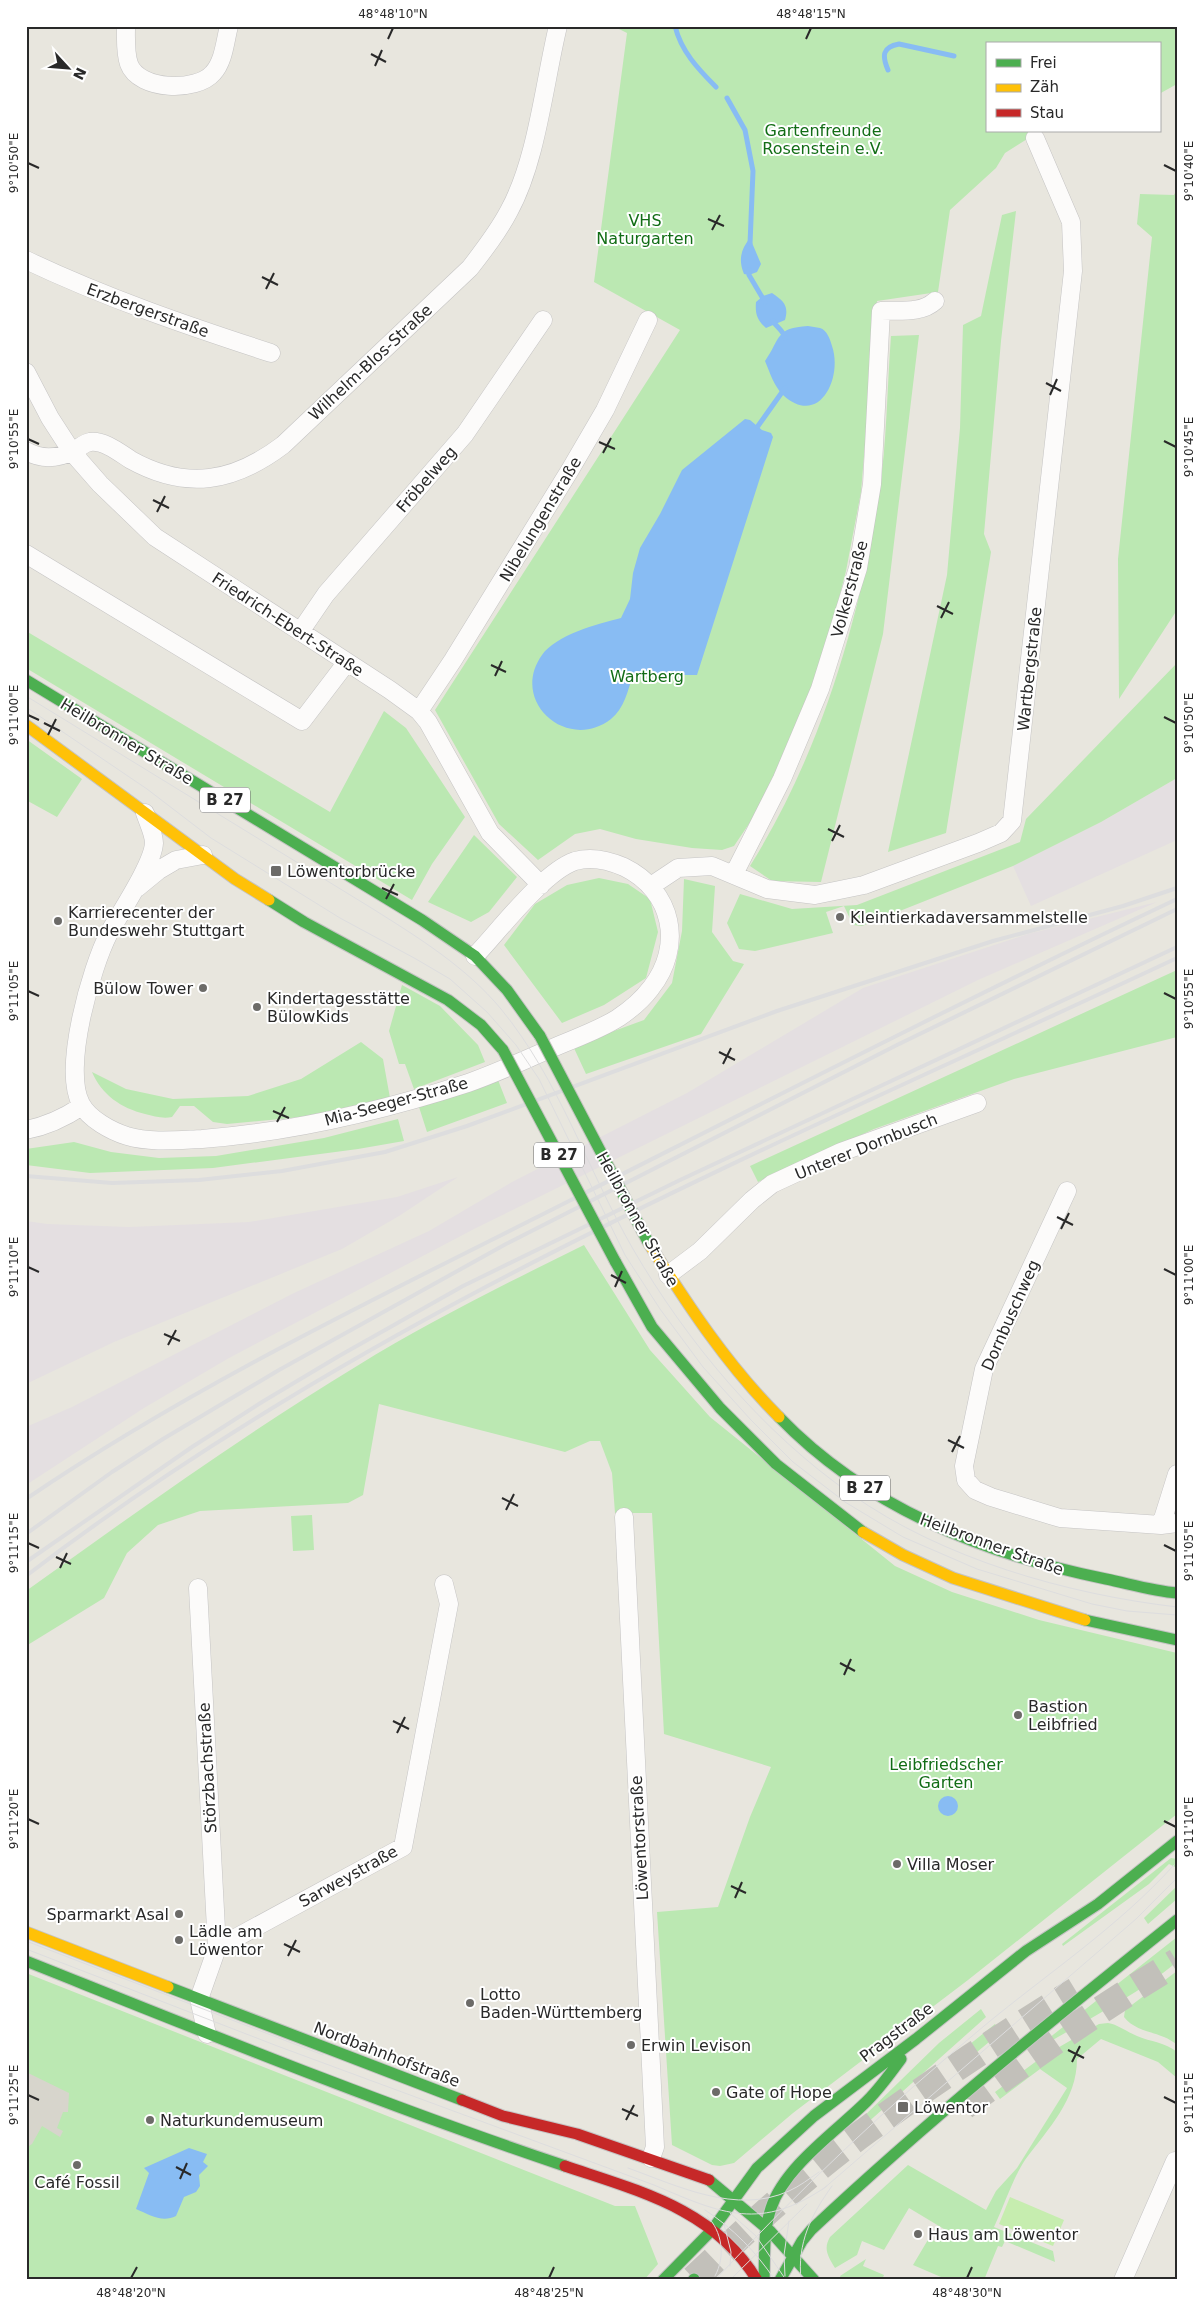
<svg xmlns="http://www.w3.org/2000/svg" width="1203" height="2306" font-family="'DejaVu Sans',sans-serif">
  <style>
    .industrial { fill: #e4dfe1 }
    .green { fill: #bbe8b2 }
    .pitch { fill: #c6edaf }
    .plaza { fill: #d7d5cc }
    .water { fill: #88bcf3 }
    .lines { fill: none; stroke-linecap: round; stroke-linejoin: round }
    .stream { stroke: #88bcf3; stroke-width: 5 }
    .primary-tunnel { stroke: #c2c0ba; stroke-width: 28; stroke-dasharray: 28 14; stroke-linecap: butt }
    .street-casing { stroke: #c5c4c4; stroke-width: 19 }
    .fast-casing { stroke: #c5c4c4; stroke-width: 13 }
    .slow-casing { stroke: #c5c4c4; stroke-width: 13 }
    .jam-casing { stroke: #c5c4c4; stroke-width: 13 }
    .street { stroke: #fcfbfa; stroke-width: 18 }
    .fast { stroke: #4caf50; stroke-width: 11 }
    .slow { stroke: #ffc107; stroke-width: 11 }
    .jam { stroke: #c62828; stroke-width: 11 }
    .tram { stroke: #ddddde; stroke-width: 1 }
    .rail { stroke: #ddddde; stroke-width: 4 }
    .fast-bridge-casing { stroke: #c4c3c0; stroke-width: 13; stroke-linecap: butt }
    .fast-bridge { stroke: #4caf50; stroke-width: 11 }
    .ticks { fill: none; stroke: #292929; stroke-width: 2 }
    .poi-dot { fill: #6c6b68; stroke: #fff; stroke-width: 2 }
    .labels { text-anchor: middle; stroke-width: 4; stroke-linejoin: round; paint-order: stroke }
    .shield { fill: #fff; stroke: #696969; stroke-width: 1 }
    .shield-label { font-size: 15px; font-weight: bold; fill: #292929 }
    .park-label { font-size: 16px; fill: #126d16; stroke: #fff }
    .street-label { font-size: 16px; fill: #292929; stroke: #fff }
    .poi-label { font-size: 16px; fill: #292929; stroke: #fff; text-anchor: start }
    .neatline { fill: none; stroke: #292929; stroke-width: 2 }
    .ticks-label { font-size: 12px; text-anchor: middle; fill: #292929 }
  </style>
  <rect width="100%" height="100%" fill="#e8e6de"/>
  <path class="industrial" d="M1177 778V840L1031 906 1013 866 1101 822Z
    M1157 902 978 980 474 1229 229 1358 144 1408 26 1485V1427L72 1407 294 1293 429 1231 512 1182 687 1093 863 988 1028 934Z
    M458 1177 399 1216 342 1249 114 1342 26 1384V1221L47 1224 129 1227 249 1222 397 1197Z"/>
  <path class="green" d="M613 26H1177V84L1159 94V44H987V131H1040L1005 153 996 168 950 210 938 292 877 301 861 492 846 571 821 668 763 803 734 846 722 850 692 848 636 839 600 829 575 834 538 860 499 824 435 710 680 330 594 282 627 33Z
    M1177 189V610L1119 699 1118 559 1152 237 1137 224 1140 194 1174 195Z
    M1016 211 1001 341 984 534 991 552 946 833 888 852 947 575 960 428 963 325 981 316 1002 215Z
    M919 335 883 634 821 882 772 881 750 866C820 754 859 623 879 494 887 443 887 388 891 336Z
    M26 631 330 812 384 711 406 728 465 817 432 864 412 900 26 668Z
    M1177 663V778L1101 822 1013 866 862 926 853 925 844 906 826 912 833 933 755 951 739 949 727 923 740 894 792 909 857 905 1020 842 1026 819Z
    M26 739 82 779 57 817 26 800Z
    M474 835 517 877 489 912 471 922 428 902Z
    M599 878 628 884 650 899 658 932 646 978 604 1005 562 1023 504 945 535 904 567 885Z
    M684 879 715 886 712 932 733 961 744 964 701 1034 586 1074 573 1046 644 1020 672 983 682 931Z
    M1177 970V1037L1014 1079 874 1129 758 1182 750 1166Z
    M402 985 440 1006 478 1045 485 1062 414 1089 405 1064H399L389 1031Z
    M361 1042 383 1059 390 1098 311 1116 227 1124 213 1122 194 1106H180L172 1117C162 1119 154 1116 145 1114 121 1108 102 1095 92 1072L126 1089 173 1099 248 1096 301 1079Z
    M498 1080 507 1103 427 1132 419 1107Z
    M398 1119 404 1141 358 1149 213 1168 90 1173 26 1165V1149L74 1142 111 1152 159 1158 216 1156 324 1138Z
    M584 1245 650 1350 710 1417 895 1566 952 1592 1039 1620 1177 1653V1814L968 1980 793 2113 734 2163 720 2166 712 2165 672 2145 657 1912 718 1907 750 1817 771 1767 664 1734 652 1513H615L612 1473 600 1441H590L565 1452 379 1404 363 1495 348 1503 200 1511 158 1525 127 1553 104 1598 26 1646V1591C135 1513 243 1435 357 1366 430 1321 507 1283 584 1245Z
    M312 1515 314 1550 293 1551 291 1516Z
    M1171 1858 1177 1859V1868L1169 1864 1149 1884 1063 1946 1062 1944Z
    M1177 1886V1899L1148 1924 1144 1918Z
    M1177 1937V1962C1138 1994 1094 2016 1051 2041L1044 2042Z
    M1177 1971V2045C1162 2031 1137 2034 1124 2017L1125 2010Z
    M26 1973 615 2206H635L658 2264 644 2280H26Z
    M981 2009 986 2017 865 2125 860 2120 939 2043Z
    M1108 2023C1119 2025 1127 2032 1137 2036 1151 2042 1165 2042 1177 2052V2078L1158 2062 1101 2039 1077 2059C1077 2100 1048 2129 1025 2160 1013 2178 1004 2206 994 2227L1053 2251 1055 2262 1005 2241 1002 2247 998 2246 984 2280H948L913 2265 929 2238 936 2242 944 2229 909 2208 884 2250 862 2241 857 2255 835 2268C828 2256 823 2249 830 2237L908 2165 986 2210 996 2191 1017 2168 1067 2088 1040 2069 1000 2099 995 2092 1042 2057 1099 2024Z
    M995 2024 1001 2032 971 2057 964 2049Z
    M866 2259 863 2266 884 2275 882 2280H842L840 2276Z"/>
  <path class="pitch" d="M1010 2197 1064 2220 1053 2246 999 2224Z"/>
  <path class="plaza" d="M26 2072 69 2093 68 2112H63L57 2128 63 2131 60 2137 42 2126 32 2144 26 2148Z"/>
  <path class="water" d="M750 238 761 264 757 272 749 275 744 274C738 260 741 249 750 238Z
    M772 293C784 301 789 306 785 320L766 328C757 320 755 314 756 302L763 296Z
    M808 326C812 327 816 327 820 328 827 330 830 339 832 346 843 378 819 428 783 395 774 386 770 373 765 361 781 338 775 328 808 326Z
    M745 419 750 420 762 430 771 433 773 437 697 675H633C628 690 624 709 611 719 567 753 509 701 542 655 556 635 597 624 621 618L630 599 633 573 640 548 660 514 682 470Z
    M938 1806a10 10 0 1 1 20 0a10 10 0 1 1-20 0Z
    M189 2148 207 2154 203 2162 208 2166 199 2175 200 2186 196 2192 184 2197 176 2216C162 2223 150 2215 136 2209L149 2173 144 2168Z"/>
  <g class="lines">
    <path class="stream" d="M675 26C681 51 698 69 716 87
      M888 70C882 56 882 47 899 44L954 56
      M727 98 745 130 753 171 750 244
      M749 270V275L765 302
      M773 321C777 328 783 330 785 338
      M758 426 785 388"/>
    <path class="primary-tunnel" d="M964 2106C1034 2055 1103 2006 1177 1962
      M694 2279C749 2227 805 2175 867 2130 934 2081 1005 2034 1076 1991"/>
    <g class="street-casing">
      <path id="street" d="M126 26C126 38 125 53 129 64 139 91 197 92 213 73 224 61 225 41 229 26
        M26 260C106 298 188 326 271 353
        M26 372 50 418 72 452 100 484 155 537 390 690 419 711 428 722 490 833 541 885
        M26 451C42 460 57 459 73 451 78 449 84 443 90 442 104 440 120 453 131 460 187 491 234 482 283 445L470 268C484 250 498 232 509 211 537 160 544 84 558 26
        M26 554 302 721 347 662
        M300 632 326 594 465 434 543 320
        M419 711 453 660 570 470 605 410 648 320
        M145 813C148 822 154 834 154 843 153 864 120 913 109 933 91 968 62 1069 81 1104 89 1119 111 1131 127 1136 150 1143 178 1140 202 1139 292 1132 382 1111 468 1083 497 1073 526 1059 555 1047 576 1038 599 1030 618 1018 630 1010 642 1000 651 988 684 946 673 891 624 867 608 860 592 856 575 861 543 872 499 931 475 956
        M734 874 782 779 820 689 858 568 872 484 881 311C899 310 921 314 935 301
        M651 886 678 868 712 866 767 889 815 895 864 885 978 843 1001 833 1012 821 1073 271 1071 222 1035 138
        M137 888 159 870 176 860 203 855
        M26 1130C47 1126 64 1118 82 1106
        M1067 1191 984 1369 964 1466 966 1480 975 1490 991 1497 1060 1518 1161 1525 1177 1523
        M668 1275 700 1251 752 1200 772 1184 841 1152 977 1103
        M624 1517 655 2147 651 2158
        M1161 1525 1177 1474
        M198 1588 217 1948
        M207 2034 199 1999 217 1948 403 1847 449 1604 444 1584
        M1123 2280 1175 2161"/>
    </g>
    <g class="fast-casing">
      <path id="fast" d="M26 680 422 920 475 956 507 990 540 1036
        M269 900 304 922 448 1000 481 1025 503 1050
        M615 1261 652 1327 720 1408 776 1464 863 1532
        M779 1417C867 1508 984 1554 1106 1579 1130 1584 1153 1591 1177 1593
        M1085 1620 1177 1640
        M26 1961C204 2032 383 2105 565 2166
        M168 1987 462 2100
        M709 2180 770 2231 814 2280
        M694 2279V2280
        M663 2280 712 2230 757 2168 814 2116 916 2039 1026 1951 1098 1904 1177 1841
        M764 2280C765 2255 763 2232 771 2208 785 2166 837 2131 867 2101 880 2088 890 2074 901 2059
        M780 2280 802 2241 811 2230C928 2120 1052 2020 1177 1920"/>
    </g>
    <g class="slow-casing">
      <path id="slow" d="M26 725 235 879 269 900
        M648 1242C687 1304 727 1365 779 1417
        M863 1532 903 1555 953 1578 1085 1620
        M26 1932 168 1987"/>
    </g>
    <g class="jam-casing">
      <path id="jam" d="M462 2100 503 2116 577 2134 709 2180
        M565 2166C639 2191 714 2209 757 2280"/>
    </g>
    <use href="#street" class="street"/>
    <use href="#fast" class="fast"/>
    <use href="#slow" class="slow"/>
    <use href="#jam" class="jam"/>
    <path class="tram" d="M26 696 373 909C419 938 466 967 501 1009 560 1081 587 1169 633 1249 687 1342 762 1432 851 1494 943 1559 1066 1594 1177 1607
      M26 707 147 789 211 838 340 918 416 959 450 979 487 1012 516 1045 539 1079 625 1255 660 1309 703 1367 751 1420 793 1462 845 1502 903 1537 977 1569 1092 1604 1127 1611 1177 1615
      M26 1941 323 2055
      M26 1949 280 2047 654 2185C722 2214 761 2232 827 2186
      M628 2168C678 2186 736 2215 789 2191 800 2186 809 2179 819 2172
      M822 2190 1136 1919 1177 1878
      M705 2210C733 2228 756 2252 775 2280
      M730 2213 756 2236 786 2280
      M707 2216C722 2231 726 2256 715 2276
      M724 2224 731 2252 730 2266
      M785 2276 784 2255 789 2221
      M715 2280C800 2189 889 2105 984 2026 1048 1973 1118 1927 1174 1865
      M730 2280 807 2204
      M801 2280C797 2243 811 2215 832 2186"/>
    <path class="rail" d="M26 1176 112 1183 199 1180 282 1171 385 1152 467 1126 777 1011 993 941 1123 906 1177 888
      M26 1499C197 1383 385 1294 569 1201 771 1099 972 996 1177 899
      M26 1534 112 1472 163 1439 279 1370 506 1244 897 1045 1177 909
      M26 1562 192 1447 262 1402 339 1356 463 1286 678 1181 1177 947
      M26 1576C374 1309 783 1143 1177 958"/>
    <g class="fast-bridge-casing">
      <path id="fast-bridge" d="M540 1036 648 1242
        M503 1050 615 1261"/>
    </g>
    <use href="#fast-bridge" class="fast-bridge"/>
  </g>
  <path class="ticks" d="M388 39 393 28M806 39 811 28M371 54 386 62M375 66 382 50M28 163 39 168M1164 165 1176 171M708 219 724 226M712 230 720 215M262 277 278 285M266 289 274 273M1046 383 1061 391M1050 395 1057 379M28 439 39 444M1164 441 1176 447M599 442 615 449M603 453 611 438M153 500 169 508M157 512 165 496M937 606 953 614M941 618 949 602M491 665 506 672M495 676 502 661M28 715 39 720M1164 717 1176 723M44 723 60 731M48 735 56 719M828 829 844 837M832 841 840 825M382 888 398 895M386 899 394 884M28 991 39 996M1164 993 1176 999M719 1052 735 1060M723 1064 731 1048M273 1111 289 1118M277 1122 285 1107M1057 1217 1073 1225M1061 1229 1069 1213M28 1267 39 1272M1164 1269 1176 1275M611 1275 626 1283M615 1287 622 1271M164 1334 180 1341M168 1345 176 1330M948 1440 964 1448M952 1452 960 1436M502 1498 518 1506M506 1510 514 1494M28 1543 39 1548M1164 1545 1176 1551M56 1557 71 1564M60 1568 67 1553M840 1663 855 1671M844 1675 851 1659M393 1721 409 1729M397 1733 405 1717M28 1819 39 1824M1164 1821 1176 1827M731 1886 746 1893M735 1898 742 1882M284 1944 300 1952M288 1956 296 1940M1068 2050 1084 2058M1072 2062 1080 2046M28 2095 39 2100M1164 2097 1176 2103M622 2109 638 2116M626 2120 634 2105M176 2167 191 2175M180 2179 187 2163M131 2278 137 2267M549 2278 554 2267M967 2278 972 2267"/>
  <g class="poi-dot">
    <rect x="270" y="865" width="12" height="12" rx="2.5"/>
    <circle cx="840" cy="917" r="5"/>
    <circle cx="58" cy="921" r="5"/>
    <circle cx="203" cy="988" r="5"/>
    <circle cx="257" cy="1007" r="5"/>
    <circle cx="1018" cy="1715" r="5"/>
    <circle cx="897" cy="1864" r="5"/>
    <circle cx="179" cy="1914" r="5"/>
    <circle cx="179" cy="1940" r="5"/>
    <circle cx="470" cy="2003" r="5"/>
    <circle cx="631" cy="2045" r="5"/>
    <circle cx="716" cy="2092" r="5"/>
    <rect x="897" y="2101" width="12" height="12" rx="2.5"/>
    <circle cx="150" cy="2120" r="5"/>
    <circle cx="77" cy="2165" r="5"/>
    <circle cx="918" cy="2234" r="5"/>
  </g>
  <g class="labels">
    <g class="shield">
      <rect x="200" y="787.5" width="50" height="25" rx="4"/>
      <rect x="534" y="1142.5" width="50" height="25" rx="4"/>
      <rect x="840" y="1475.5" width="50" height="25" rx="4"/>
    </g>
    <g class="shield-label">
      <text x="225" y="805">B 27</text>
      <text x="559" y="1160">B 27</text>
      <text x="865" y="1493">B 27</text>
    </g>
    <g class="park-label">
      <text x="823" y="136">Gartenfreunde<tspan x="823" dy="18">Rosenstein e.V.</tspan></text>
      <text x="645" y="226">VHS<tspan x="645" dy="18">Naturgarten</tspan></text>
      <text x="647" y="682">Wartberg</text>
      <text x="946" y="1770">Leibfriedscher<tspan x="946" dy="18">Garten</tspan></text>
    </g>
    <g class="street-label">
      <text transform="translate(148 310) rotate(20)" y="6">Erzbergerstraße</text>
      <text transform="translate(370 362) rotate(-43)" y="6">Wilhelm-Blos-Straße</text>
      <text transform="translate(426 479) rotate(-49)" y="6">Fröbelweg</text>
      <text transform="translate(540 519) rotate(-59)" y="6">Nibelungenstraße</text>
      <text transform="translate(849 589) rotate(-75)" y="6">Volkerstraße</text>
      <text transform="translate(288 624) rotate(33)" y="6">Friedrich-Ebert-Straße</text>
      <text transform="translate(1029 669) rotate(-84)" y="6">Wartbergstraße</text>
      <text transform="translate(127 741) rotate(31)" y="6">Heilbronner Straße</text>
      <text transform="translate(396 1101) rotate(-15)" y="6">Mia-Seeger-Straße</text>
      <text transform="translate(866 1146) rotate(-22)" y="6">Unterer Dornbusch</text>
      <text transform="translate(638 1219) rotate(61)" y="6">Heilbronner Straße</text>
      <text transform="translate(1010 1315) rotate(-66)" y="6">Dornbuschweg</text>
      <text transform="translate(992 1544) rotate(20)" y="6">Heilbronner Straße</text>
      <text transform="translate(207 1768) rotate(-93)" y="6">Störzbachstraße</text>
      <text transform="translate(639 1838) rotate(-93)" y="6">Löwentorstraße</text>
      <text transform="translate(348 1876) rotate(-29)" y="6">Sarweystraße</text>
      <text transform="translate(896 2032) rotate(-37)" y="6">Pragstraße</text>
      <text transform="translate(387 2054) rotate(21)" y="6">Nordbahnhofstraße</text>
    </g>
    <g class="poi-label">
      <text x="287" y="877">Löwentorbrücke</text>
      <text x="68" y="918">Karrierecenter der<tspan x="68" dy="18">Bundeswehr Stuttgart</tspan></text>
      <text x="850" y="923">Kleintierkadaversammelstelle</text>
      <text x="193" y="994" text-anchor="end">Bülow Tower</text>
      <text x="267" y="1004">Kindertagesstätte<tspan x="267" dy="18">BülowKids</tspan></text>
      <text x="1028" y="1712">Bastion<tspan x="1028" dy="18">Leibfried</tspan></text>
      <text x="907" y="1870">Villa Moser</text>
      <text x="169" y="1920" text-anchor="end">Sparmarkt Asal</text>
      <text x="189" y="1937">Lädle am<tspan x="189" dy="18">Löwentor</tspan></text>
      <text x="480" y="2000">Lotto<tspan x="480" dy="18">Baden-Württemberg</tspan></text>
      <text x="641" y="2051">Erwin Levison</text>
      <text x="726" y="2098">Gate of Hope</text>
      <text x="914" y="2113">Löwentor</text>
      <text x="160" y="2126">Naturkundemuseum</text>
      <text x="77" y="2188" text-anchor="middle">Café Fossil</text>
      <text x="928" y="2240">Haus am Löwentor</text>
    </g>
  </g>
  <rect width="1203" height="2306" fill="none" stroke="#ffffff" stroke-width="55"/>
  <rect x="986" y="42" width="175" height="90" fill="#ffffff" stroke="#a9a9a9"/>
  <rect x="996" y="59" width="25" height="8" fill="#4caf50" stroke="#a9a9a9"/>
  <text x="1030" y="68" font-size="15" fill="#292929">Frei</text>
  <rect x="996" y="84" width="25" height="8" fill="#ffc107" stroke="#a9a9a9"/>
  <text x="1030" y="92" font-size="15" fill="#292929">Zäh</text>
  <rect x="996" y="109" width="25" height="8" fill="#c62828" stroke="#a9a9a9"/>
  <text x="1030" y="118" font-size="15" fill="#292929">Stau</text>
  <g transform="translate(68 68) rotate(116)" stroke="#ffffff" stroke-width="4" paint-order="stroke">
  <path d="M0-4L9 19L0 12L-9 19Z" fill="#292929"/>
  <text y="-8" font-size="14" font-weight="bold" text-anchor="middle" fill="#292929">N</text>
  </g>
  <rect x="28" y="28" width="1148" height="2250" class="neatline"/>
  <g class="ticks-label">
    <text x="393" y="18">48°48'10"N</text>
    <text x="811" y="18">48°48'15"N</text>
    <text transform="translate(14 163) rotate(-90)" y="4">9°10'50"E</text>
    <text transform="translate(1189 171) rotate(-90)" y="4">9°10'40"E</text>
    <text transform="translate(14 439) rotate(-90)" y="4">9°10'55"E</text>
    <text transform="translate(1189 447) rotate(-90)" y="4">9°10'45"E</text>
    <text transform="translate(14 715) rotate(-90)" y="4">9°11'00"E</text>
    <text transform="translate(1189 723) rotate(-90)" y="4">9°10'50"E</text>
    <text transform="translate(14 991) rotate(-90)" y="4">9°11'05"E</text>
    <text transform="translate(1189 999) rotate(-90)" y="4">9°10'55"E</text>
    <text transform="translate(14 1267) rotate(-90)" y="4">9°11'10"E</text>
    <text transform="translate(1189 1275) rotate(-90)" y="4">9°11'00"E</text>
    <text transform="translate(14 1543) rotate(-90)" y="4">9°11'15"E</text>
    <text transform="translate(1189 1551) rotate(-90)" y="4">9°11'05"E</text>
    <text transform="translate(14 1819) rotate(-90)" y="4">9°11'20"E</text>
    <text transform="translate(1189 1827) rotate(-90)" y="4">9°11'10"E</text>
    <text transform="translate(14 2095) rotate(-90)" y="4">9°11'25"E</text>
    <text transform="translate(1189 2103) rotate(-90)" y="4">9°11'15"E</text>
    <text x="131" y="2297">48°48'20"N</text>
    <text x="549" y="2297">48°48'25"N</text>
    <text x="967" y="2297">48°48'30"N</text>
  </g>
</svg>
